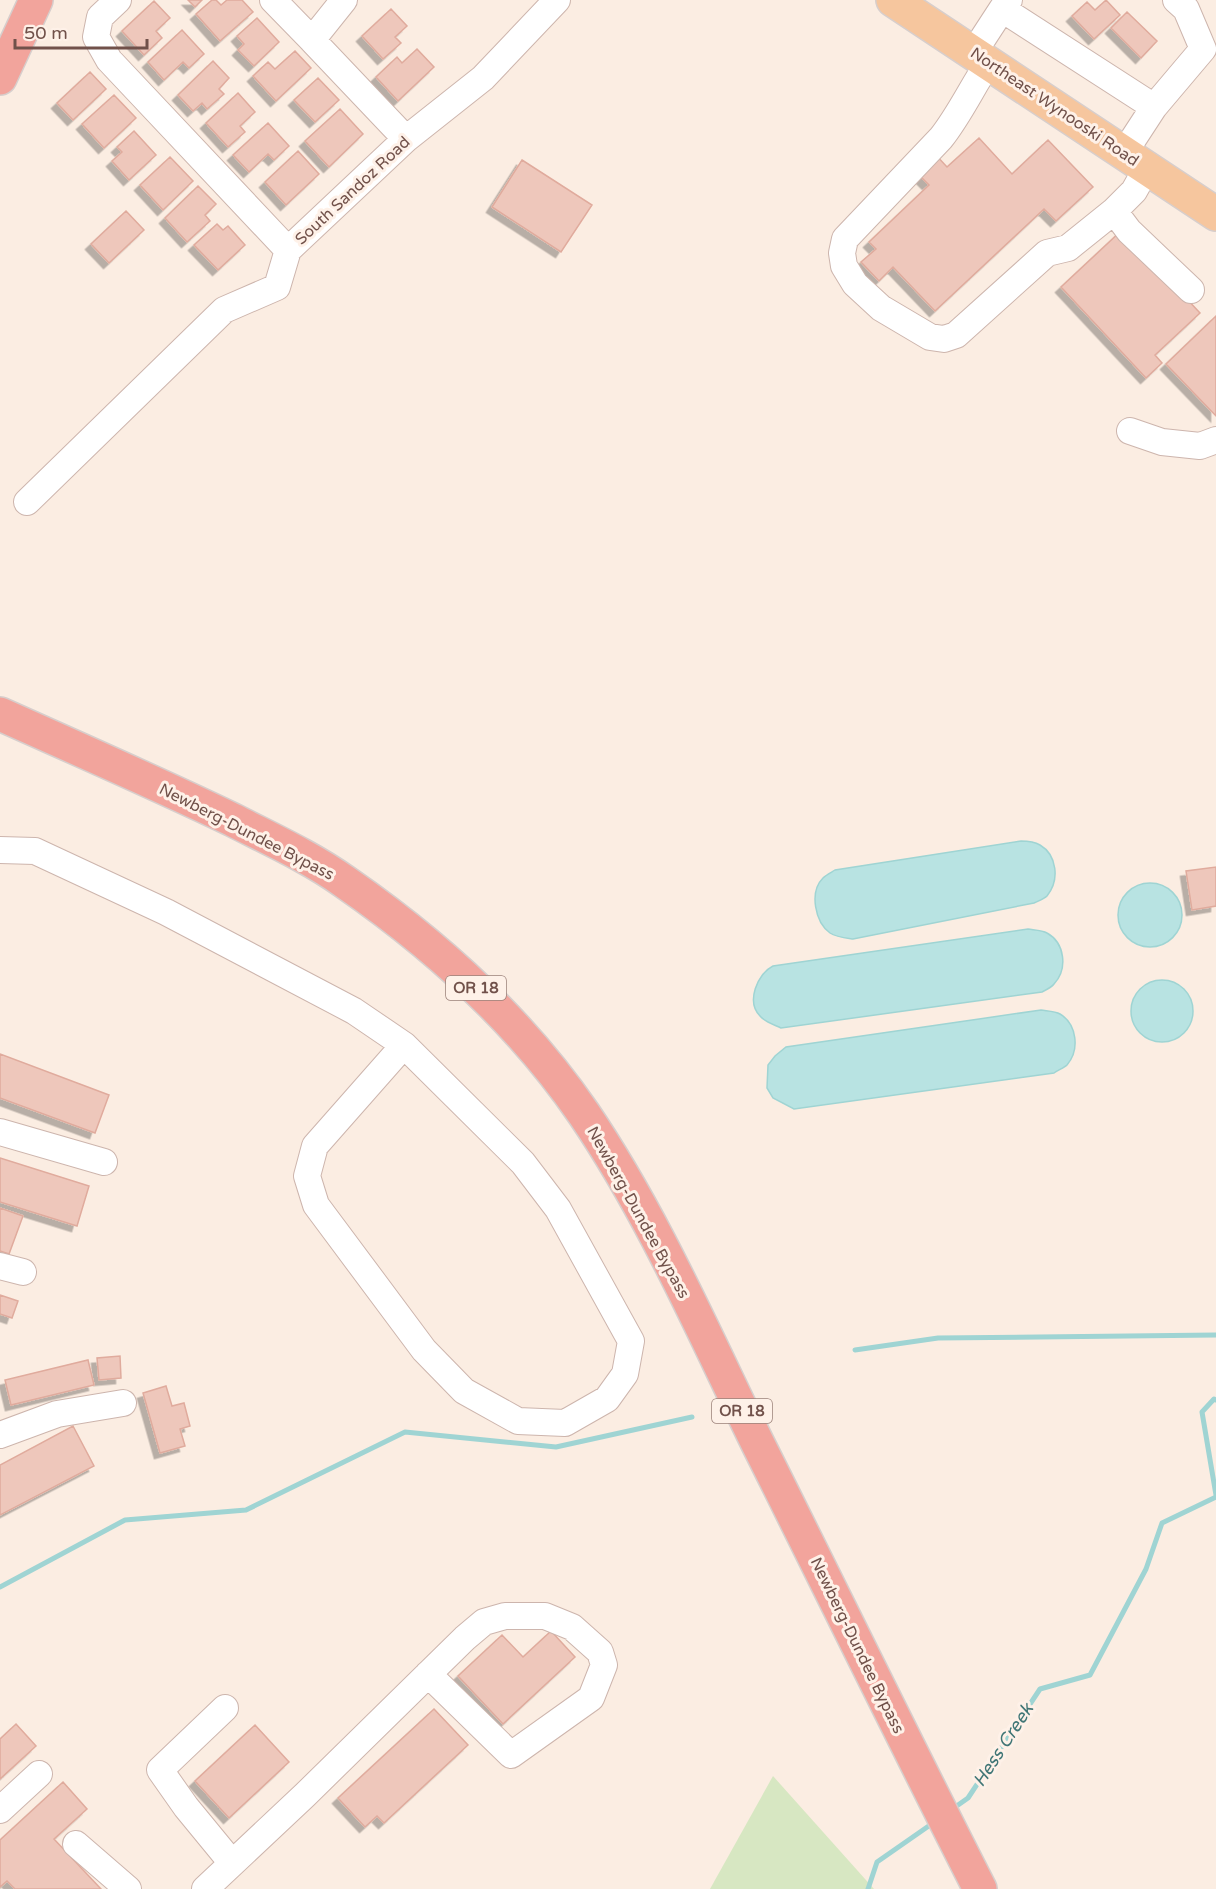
<svg xmlns="http://www.w3.org/2000/svg" width="1216" height="1889" font-family="'Varela Round',sans-serif">
  <style>
    .green { fill: #d7e7c2 }
    .water { fill: #b8e3e2; stroke: #9fd4d3; stroke-width: 1.5 }
    .lines { fill: none; stroke-linecap: round; stroke-linejoin: round }
    .stream { stroke: #9fd4d3; stroke-width: 5 }
    .building { fill: #eec7bb; stroke: #e0ab9d; stroke-width: 1.5; filter: url(#shadow) }
    .minor-casing { stroke: #cdb5ad; stroke-width: 28 }
    .major-casing { stroke: #d7cecc; stroke-width: 36 }
    .highway-casing { stroke: #d7cecc; stroke-width: 36 }
    .minor { stroke: #fff; stroke-width: 26 }
    .major { stroke: #f6c69e; stroke-width: 33 }
    .highway { stroke: #f2a49c; stroke-width: 33 }
    .labels { text-anchor: middle; stroke-width: 6; stroke-linejoin: round; paint-order: stroke }
    .shield { fill: #fef1e8; stroke: #9b8179; stroke-width: 1.5 }
    .shield-label { font-size: 15px; font-weight: bold; fill: #71514a }
    .street-label { font-size: 16px; fill: #71514a; stroke: #fef1e8 }
    .water-label { font-size: 18px; font-style: italic; fill: #407676; stroke: #fef1e8 }
  </style>
  <defs>
    <filter id="shadow"><feDropShadow dx="-5.5" dy="5.5" stdDeviation="0" flood-color="#0004"/></filter>
  </defs>
  <rect width="100%" height="100%" fill="#fbede2"/>
  <path class="green" d="M773 1776 874 1889H710Z"/>
  <path class="water" d="M1021 841C1027 841 1035 842 1040 845 1057 855 1060 880 1047 896 1044 899 1038 901 1034 903L853 939C846 938 836 937 830 933 815 922 809 892 823 878 826 875 832 872 835 870Z
    M1118 915a32 32 0 1 1 64 0a32 32 0 1 1-64 0Z
    M1028 929C1034 930 1042 930 1047 933 1065 943 1068 969 1054 984 1052 987 1046 990 1042 992L781 1028C775 1025 765 1022 760 1016 746 1002 757 974 773 966Z
    M1131 1011a31 31 0 1 1 62 0a31 31 0 1 1-62 0Z
    M1041 1010C1047 1011 1055 1011 1060 1014 1077 1024 1080 1050 1067 1065 1064 1068 1058 1070 1054 1073L794 1109 773 1098 767 1088 768 1065 775 1056 786 1047Z"/>
  <g class="lines">
    <path class="stream" d="M855 1350 938 1338 1216 1335
      M1216 1400 1214 1399 1202 1412 1216 1495
      M0 1587 125 1520 246 1510 405 1432 556 1447 692 1417
      M951 1810 968 1798 1040 1689 1090 1675 1146 1569 1162 1523 1216 1497
      M868 1889 877 1862 933 1823"/>
  </g>
  <path class="building" d="M188 0H202L195 7Z
    M212 0H216L221 5 227 0H242L253 12 220 41 196 14Z
    M1106 0 1120 15 1094 39 1072 16 1087 2 1095 10Z
    M154 1 170 18 156 31 162 38 144 55 122 31Z
    M391 9 407 26 395 37 401 43 383 59 362 36Z
    M1127 12 1157 41 1141 58 1111 28Z
    M257 18 279 42 254 66 238 50 244 44 237 36Z
    M182 30 204 54 189 68 183 62 164 80 148 62Z
    M417 49 434 67 398 101 376 77 397 57 402 63Z
    M295 51 311 68 276 101 253 76 268 62 275 69Z
    M213 61 229 78 219 89 224 94 207 109 202 103 193 111 178 95Z
    M90 72 106 89 73 120 57 103Z
    M318 78 339 100 315 122 294 100Z
    M238 93 255 112 240 126 245 132 228 147 206 123Z
    M114 95 136 118 104 148 82 124Z
    M340 109 363 134 329 167 305 141Z
    M268 123 289 146 274 160 268 154 249 172 233 155Z
    M134 131 156 155 129 180 112 161 122 152 117 147Z
    M979 138 1012 174 1048 140 1093 187 1056 221 1044 209 935 311 893 267 879 281 861 262 876 249 869 242 929 185 916 172 935 154 947 167Z
    M298 151 319 174 286 205 265 182Z
    M170 157 193 181 163 210 140 185Z
    M522 160 592 205 561 252 492 207Z
    M198 186 216 204 205 215 210 221 187 242 165 218Z
    M126 211 144 230 109 263 91 244Z
    M217 224 223 230 228 226 245 245 218 270 194 245Z
    M1122 230 1200 313 1155 355 1162 363 1146 378 1061 287Z
    M1216 316V416L1166 364Z
    M1216 867V906L1192 910 1186 871Z
    M0 1054 109 1095 95 1133 0 1098Z
    M0 1158 89 1186 77 1226 0 1202Z
    M0 1208 23 1216 9 1254 0 1251Z
    M0 1295 18 1301 12 1318 0 1314Z
    M120 1356 121 1378 99 1380 97 1358Z
    M88 1360 94 1385 11 1405 5 1380Z
    M166 1386 172 1406 184 1403 190 1426 180 1429 185 1446 160 1453 143 1393Z
    M73 1426 94 1466 0 1515V1465Z
    M551 1631 575 1657 503 1724 458 1676 502 1635 523 1657Z
    M434 1709 468 1745 384 1823 377 1816 365 1827 338 1798Z
    M16 1724 36 1746 0 1779V1739Z
    M255 1725 289 1762 229 1818 195 1781Z
    M63 1782 87 1809 54 1839 101 1889H15L7 1881 0 1887V1840Z"/>
  <g class="lines">
    <g class="minor-casing">
      <path id="minor" d="M118 0 100 17 96 37 109 60 288 250
        M273 0 312 40
        M344 0 312 40 406 139
        M1002 9 1154 107
        M974 52 1002 9 1009 0
        M989 62C972 87 960 114 941 138L845 239 842 253 844 266 855 284 881 308 930 337 944 339 956 335 1047 253 1068 248 1114 211 1134 191 1147 168
        M1124 153 1154 107 1203 49 1186 9 1176 0
        M1114 211 1129 231 1191 290
        M1130 431 1162 442 1200 446 1216 440
        M27 502 224 310 277 287 288 250 406 139 483 78 557 0
        M0 850 35 851 166 912 354 1011 404 1045 523 1163 558 1209 631 1341 625 1374 607 1399 565 1423 518 1421 464 1391 424 1350 316 1205 307 1176 315 1146 404 1045
        M0 1132 104 1162
        M0 1266 23 1272
        M0 1435 57 1414 123 1403
        M225 1708 160 1770 186 1807 232 1863
        M0 1810 39 1774
        M76 1844 128 1889
        M205 1889 305 1795 465 1638 484 1622 505 1616H545L572 1627 600 1652 604 1665 591 1698 511 1755 428 1674"/>
    </g>
    <g class="major-casing">
      <path id="major" d="M893 0 1216 214"/>
    </g>
    <g class="highway-casing">
      <path id="highway" d="M0 78 36 0
        M0 714C78 749 156 783 233 820 270 839 310 857 345 882 436 945 521 1022 584 1114 654 1217 704 1334 759 1446 833 1594 905 1742 980 1889"/>
    </g>
    <use href="#minor" class="minor"/>
    <use href="#major" class="major"/>
    <use href="#highway" class="highway"/>
  </g>
  <g class="labels">
    <g class="shield">
      <rect x="446" y="976" width="60" height="24" rx="4.5"/>
      <rect x="712" y="1399" width="60" height="24" rx="4.5"/>
    </g>
    <g class="shield-label">
      <text x="476" y="993">OR 18</text>
      <text x="742" y="1416">OR 18</text>
    </g>
    <g class="street-label">
      <text transform="translate(1055 106) rotate(34)" y="6">Northeast Wynooski Road</text>
      <text transform="translate(352 190) rotate(-43)" y="6">South Sandoz Road</text>
      <text transform="translate(247 831) rotate(27)" y="6">Newberg-Dundee Bypass</text>
      <text transform="translate(639 1212) rotate(61)" y="6">Newberg-Dundee Bypass</text>
      <text transform="translate(858 1645) rotate(64)" y="6">Newberg-Dundee Bypass</text>
    </g>
    <g class="water-label">
      <text transform="translate(1003 1745) rotate(-57)" y="6">Hess Creek</text>
    </g>
  </g>
  <path d="M15 39v9h132v-9" fill="none" stroke="#71514a" stroke-width="3"/>
  <text x="24" y="39" font-size="18" fill="#71514a" stroke="#fef1e8" stroke-width="4.5" paint-order="stroke">50 m</text>
</svg>
